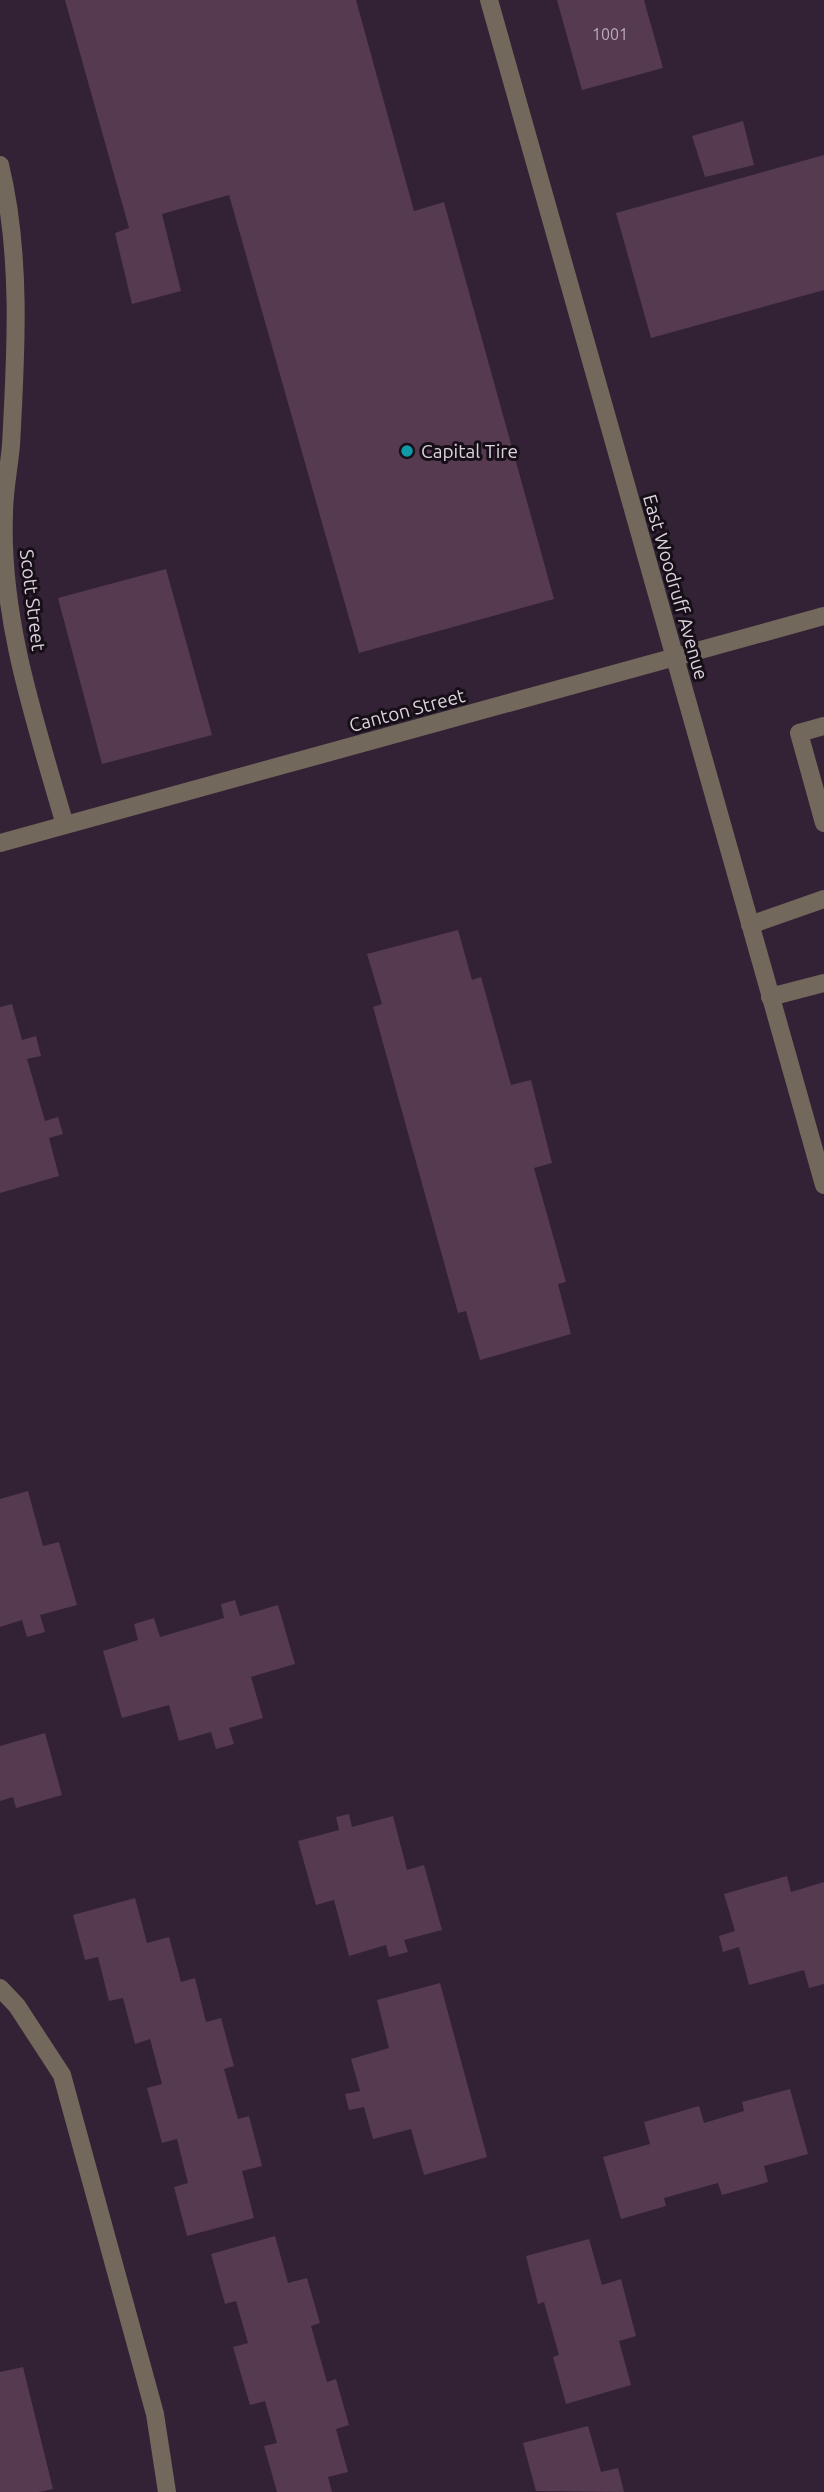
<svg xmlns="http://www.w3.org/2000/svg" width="824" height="2492" font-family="Ubuntu,sans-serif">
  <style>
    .building { fill: #553a50 }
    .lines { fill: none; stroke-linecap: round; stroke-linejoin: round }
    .minor { stroke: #72685b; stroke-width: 18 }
    .culture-dot { fill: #0f9aa8; stroke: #160f17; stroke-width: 2.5 }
    .labels { text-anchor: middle; stroke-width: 6; stroke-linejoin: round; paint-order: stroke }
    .number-label { font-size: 16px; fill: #bbacba }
    .poi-label { font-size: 19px; fill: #ddd2de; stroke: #160f17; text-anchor: start }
    .street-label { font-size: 19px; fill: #ddd2de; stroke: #160f17 }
  </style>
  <rect width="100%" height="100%" fill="#332235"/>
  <path class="building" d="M65 0H356L414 211 444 202 554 599 359 653 229 195 162 214 181 291 132 304 115 233 129 228Z
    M557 0H644L663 68 582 90Z
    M743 121 754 165 705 177 692 136Z
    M824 155V290L651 338 616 213Z
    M166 569 212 735 102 764 58 598Z
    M458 930 472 980 481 977 511 1085 531 1080 552 1163 534 1168 566 1282 558 1284 571 1334 480 1360 466 1311 458 1313 373 1007 382 1004 367 954Z
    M12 1004 22 1040 36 1036 41 1056 27 1059 45 1121 58 1117 63 1134 49 1138 59 1176 0 1193V1007Z
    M28 1491 43 1546 59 1542 77 1605 40 1615 45 1632 27 1637 22 1620 0 1627V1499Z
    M235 1600 240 1616 278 1605 295 1664 251 1677 263 1718 229 1728 234 1744 216 1749 211 1732 179 1741 169 1705 122 1718 103 1651 138 1640 134 1624 154 1618 160 1637 224 1618 221 1604Z
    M45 1733 62 1795 16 1808 13 1797 0 1801V1746Z
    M349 1814 352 1827 393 1816 407 1870 424 1865 442 1930 404 1940 408 1952 389 1957 386 1945 349 1956 334 1900 316 1905 298 1841 339 1830 336 1817Z
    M787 1876 791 1892 824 1882V1984L809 1988 804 1970 749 1985 739 1947 723 1952 719 1936 735 1931 724 1894Z
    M135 1898 147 1943 169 1937 181 1982 195 1978 206 2022 221 2018 234 2066 224 2069 238 2119 249 2116 262 2166 242 2171 254 2218 187 2236 174 2187 188 2183 177 2139 162 2143 147 2088 162 2084 150 2039 135 2044 123 1998 109 2001 98 1957 85 1960 73 1915Z
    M440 1983 487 2157 424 2175 411 2129 373 2139 364 2107 349 2110 345 2094 360 2091 351 2059 389 2048 377 2000Z
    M790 2089 808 2154 764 2166 768 2182 722 2195 718 2183 664 2198 666 2206 621 2219 603 2157 650 2144 644 2122 699 2106 704 2123 744 2111 742 2102Z
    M275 2236 288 2283 307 2278 320 2323 311 2326 327 2382 336 2379 349 2425 336 2429 348 2472 328 2477 332 2492H277L264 2446 277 2443 265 2401 250 2405 233 2347 248 2343 236 2301 225 2304 211 2254Z
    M589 2239 602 2285 621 2279 636 2336 619 2341 631 2385 566 2404 553 2357 559 2355 544 2302 538 2304 526 2256Z
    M23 2367 53 2489 39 2492H0V2372Z
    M588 2426 601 2472 618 2468 624 2492 536 2491 523 2443Z"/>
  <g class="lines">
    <path class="minor" d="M489 0 824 1185
      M0 165C22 255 16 354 11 445 9 468 4 491 4 514 0 620 36 724 65 825
      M824 726 799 733 824 823
      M0 843 824 616
      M750 925 824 899
      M770 997 824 983
      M0 1988 17 2006 62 2075 155 2414 167 2492"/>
  </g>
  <circle class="culture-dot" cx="407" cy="451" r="7"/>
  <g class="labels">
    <g class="number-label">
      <text x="610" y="40">1001</text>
    </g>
    <g class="poi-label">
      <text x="421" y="458">Capital Tire</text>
    </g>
    <g class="street-label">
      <text transform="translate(676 587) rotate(74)" y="7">East Woodruff Avenue</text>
      <text transform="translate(33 600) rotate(83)" y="7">Scott Street</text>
      <text transform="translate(407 710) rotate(-15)" y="7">Canton Street</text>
    </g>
  </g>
</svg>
